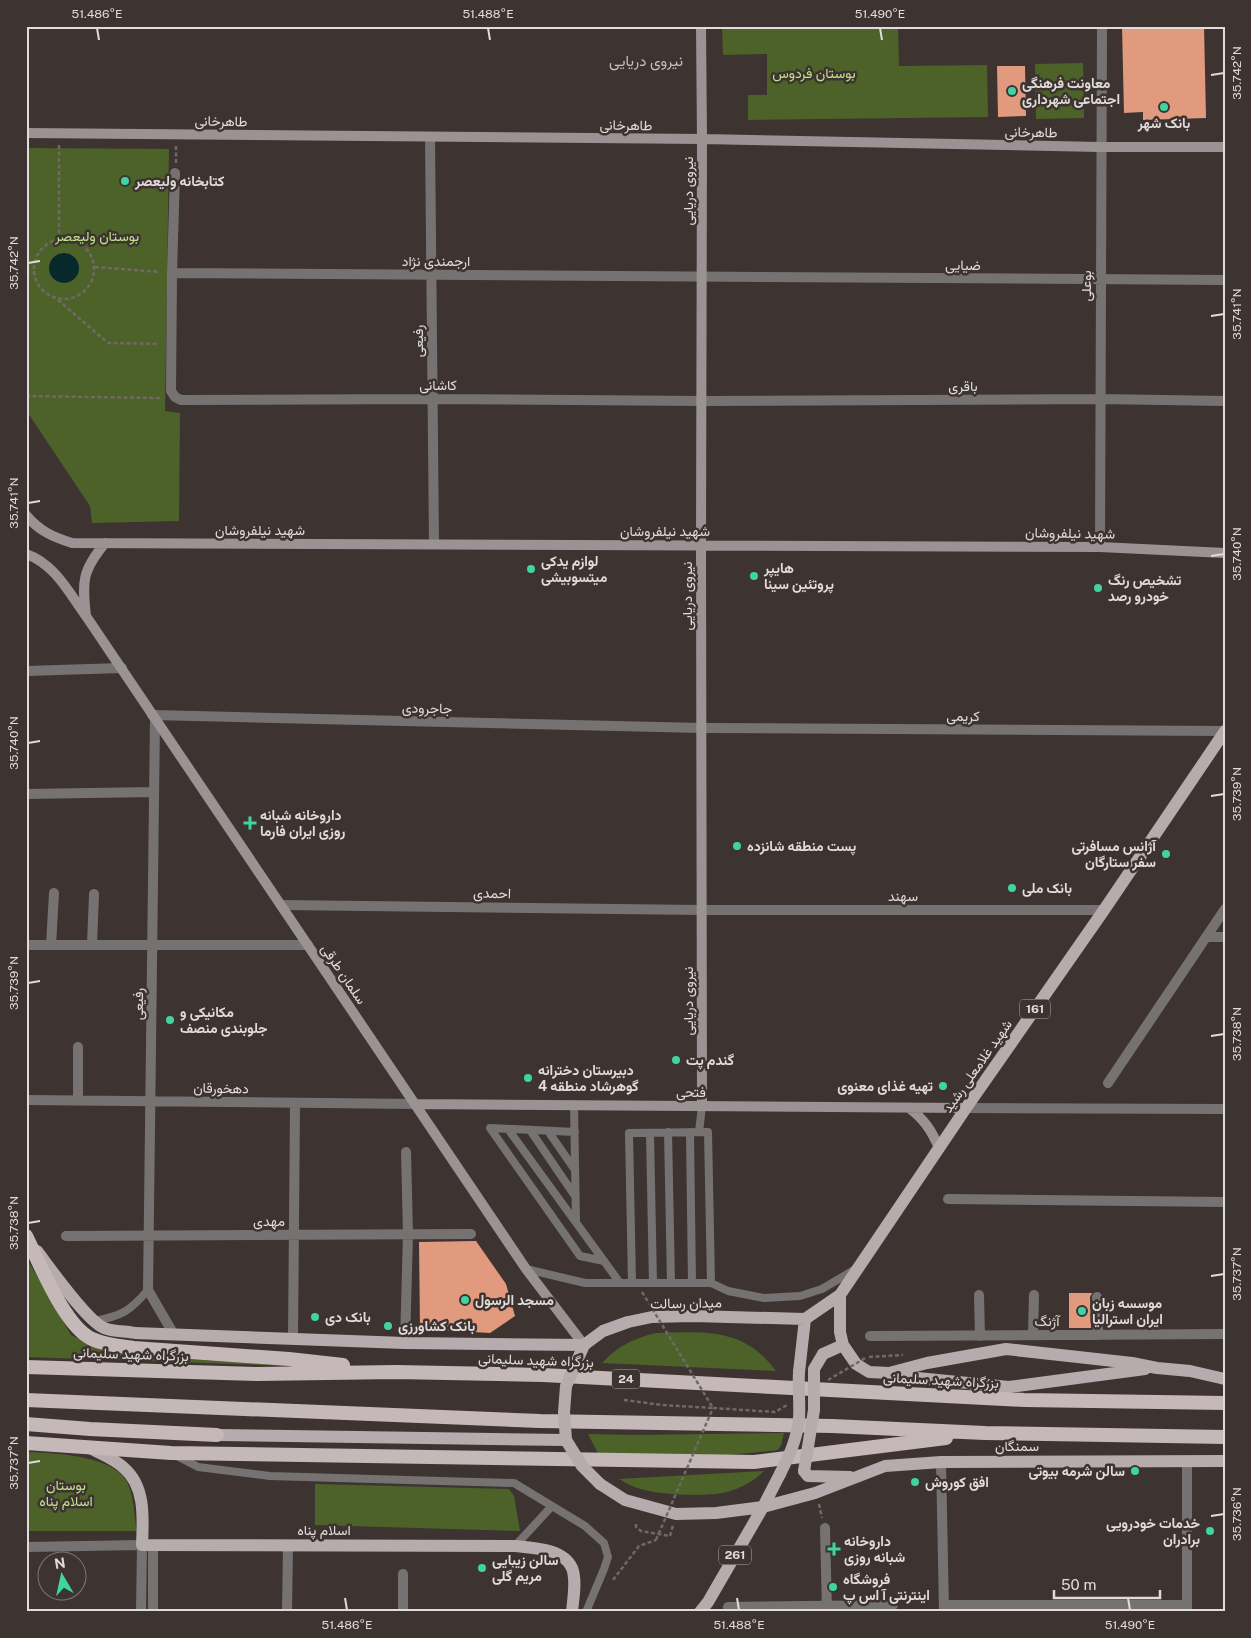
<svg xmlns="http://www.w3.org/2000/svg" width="1251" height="1638" font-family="'Public Sans',Vazirmatn,sans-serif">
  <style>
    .green { fill: #4c6228 }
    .water { fill: #08292b }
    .building { fill: #e19a7e }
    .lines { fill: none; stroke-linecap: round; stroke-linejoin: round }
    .path { stroke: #716966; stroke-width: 2.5; stroke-dasharray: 4 2.5; stroke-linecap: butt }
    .service { stroke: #777272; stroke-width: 8 }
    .minor { stroke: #777272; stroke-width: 10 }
    .secondary { stroke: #9b9393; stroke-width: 10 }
    .primary { stroke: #b7acad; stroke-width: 12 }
    .trunk { stroke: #c4b8b8; stroke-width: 14 }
    .path-bridge { stroke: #716966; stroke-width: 2.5; stroke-dasharray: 4 2.5; stroke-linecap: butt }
    .primary-bridge { stroke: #b7acad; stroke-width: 12 }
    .ticks { fill: none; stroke: #e1dbd9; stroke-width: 2 }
    .poi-dot { fill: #3ed4a3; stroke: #3d3431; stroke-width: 2 }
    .labels { text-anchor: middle; stroke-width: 5; stroke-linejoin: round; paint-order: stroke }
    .shield { fill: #3d3431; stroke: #b0a9a7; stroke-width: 1 }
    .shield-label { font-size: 12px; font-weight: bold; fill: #e1dbd9 }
    .park-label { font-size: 14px; fill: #bee388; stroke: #3d3431 }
    .poi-label { font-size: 14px; font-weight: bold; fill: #e1dbd9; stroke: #3d3431; text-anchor: start }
    .street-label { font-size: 14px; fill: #e1dbd9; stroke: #3d3431 }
    .neighbourhood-label { font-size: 15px; fill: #c8bdb9; stroke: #3d3431 }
    .neatline { fill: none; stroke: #e1dbd9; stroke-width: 2 }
    .ticks-label { font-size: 12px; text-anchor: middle; fill: #e1dbd9 }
  </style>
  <rect width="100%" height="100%" fill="#3d3431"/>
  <path class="green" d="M722 26H898L899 66 987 65 988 117 748 120V95H767V54L723 55Z
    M1083 63 1084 118 1036 119 1035 64Z
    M26 148 169 149 165 411 180 413 179 521 92 523 90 506 26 410Z
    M26 1257 71 1335 102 1350 128 1355 292 1366 26 1357Z
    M656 1333C704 1332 744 1327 776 1371L602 1363C618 1346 634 1338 656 1333Z
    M784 1433 781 1445 778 1450 720 1456 601 1459 588 1434 634 1435Z
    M26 1452C53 1453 113 1455 127 1482 134 1494 134 1517 137 1531H26Z
    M764 1471C754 1481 741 1488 727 1492 707 1497 660 1495 641 1489 633 1487 626 1483 619 1479Z
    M315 1484 509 1489 514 1496 520 1531 315 1525Z"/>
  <path class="water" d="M49 268a15 15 0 1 1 30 0a15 15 0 1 1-30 0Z"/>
  <path class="building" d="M1122 26H1204L1206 118 1143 120V112L1124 113Z
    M997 66H1025L1026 116 998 117Z
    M476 1241 506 1284 515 1316 490 1333 420 1329 419 1242Z
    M1069 1293H1092L1090 1297 1091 1328H1069Z"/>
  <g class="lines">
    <path class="path" d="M59 145V239
      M176 163V146
      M34 269a30 30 0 1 1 60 0a30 30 0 1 1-60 0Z
      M95 267 160 272
      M26 272H34
      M58 300 108 343 159 344
      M26 396 161 398
      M869 1357 903 1355
      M624 1400 662 1405 713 1408
      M819 1504 822 1518
      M636 1524V1527L641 1531 670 1536 673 1525
      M613 1580 639 1546 656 1540"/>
    <path class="service" d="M574 1105 576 1222
      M508 1129 620 1283
      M530 1130 575 1196
      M548 1131 575 1170
      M575 1132 490 1128 580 1256 604 1261
      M668 1132 671 1283
      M690 1132 692 1283
      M699 1132 702 1106
      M650 1133 653 1283
      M526 1269 585 1283H711L728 1291 764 1298 800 1296 822 1289 854 1270
      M632 1283 629 1133 708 1132 711 1283
      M94 1321C122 1316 130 1311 148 1290
      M177 1456 198 1467 270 1476 514 1483 585 1526 604 1543 608 1557 604 1569 586 1612
      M515 1546 552 1506"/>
    <path class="minor" d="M430 137 434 544
      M175 173 172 273 171 391 175 397 181 400 432 399 702 401 1100 399 1225 401
      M172 273 1225 280
      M1100 547 1102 26
      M26 671 122 668
      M152 715 702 728 1225 731
      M155 718 148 1290 173 1333
      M26 794 154 792
      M281 905 702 910H1104
      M1206 937H1225
      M26 945H308
      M51 945 54 893
      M92 945 94 894
      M78 1047V1100
      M1108 1083 1225 909
      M26 1100 415 1104
      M966 1108 1225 1109
      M948 1199 1225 1202
      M66 1236 471 1234
      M979 1295 980 1336
      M1097 1297 1098 1335
      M1033 1335 1034 1295
      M870 1336 1225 1334
      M293 1339 295 1103
      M405 1343 408 1234 406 1152
      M1187 1461V1612
      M941 1462 944 1611
      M825 1528 827 1612
      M26 1547 142 1545 141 1612
      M944 1605H1187
      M728 1607 893 1605
      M153 1612V1546
      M287 1612 288 1545
      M403 1612V1574"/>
    <path class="secondary" d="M701 26 702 139 701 545 702 1106
      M26 133 702 139 1100 147H1225
      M26 515C39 531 53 537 72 543L1100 547 1225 553
      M26 554C55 564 69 593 86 616L526 1269 584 1345
      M86 616C82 581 82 571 105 543
      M415 1104 966 1108
      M909 1108C924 1119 932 1131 939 1148"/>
    <path class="primary" d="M37 1251C50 1268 86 1320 104 1328 113 1332 126 1331 135 1333L405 1343 584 1345 603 1331 628 1322 652 1317 693 1316 805 1319
      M840 1295V1332L843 1345 856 1364 869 1372 889 1373 927 1363 1006 1349 1132 1363 1157 1368 1190 1371 1225 1379
      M805 1319 840 1295 966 1108 1104 910 1225 731
      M823 1354 843 1345
      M799 1372 805 1319
      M892 1374 907 1377 1009 1387 1145 1369
      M217 1435 566 1440
      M90 1448C101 1454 115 1459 124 1468 146 1487 143 1519 142 1545L515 1546C533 1548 563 1548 572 1568 577 1581 573 1599 572 1612
      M804 1471 808 1476 850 1477
      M600 1484 625 1500 676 1514 716 1513 763 1507 815 1493 885 1466 941 1462 1225 1461
      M700 1612 708 1602 763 1507 780 1474"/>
    <path class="trunk" d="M26 1236C40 1264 65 1327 92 1339 105 1345 120 1346 134 1348L289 1359 343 1365
      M26 1367 257 1374 396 1372 543 1375 1024 1400 1225 1403
      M26 1400 540 1421 832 1426 985 1433 1225 1437
      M26 1424 90 1429 217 1435
      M26 1443 171 1453 754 1462 946 1438"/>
    <path class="path-bridge" d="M642 1292 713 1408
      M828 1380 867 1357
      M713 1408 775 1412 787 1405
      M656 1540 713 1408"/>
    <path class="primary-bridge" d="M584 1345 566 1386 564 1412 566 1440 582 1466 600 1484
      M804 1471 814 1410V1369L823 1354
      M780 1474C789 1456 797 1439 799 1419 800 1403 798 1388 799 1372"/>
  </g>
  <path class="ticks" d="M97 28 99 40M488 28 490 40M880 28 882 40M1211 75 1224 73M28 263 40 261M1211 316 1224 314M28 503 40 501M1211 556 1224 554M28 743 40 741M1211 796 1224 794M28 983 40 981M1211 1036 1224 1034M28 1223 40 1221M1211 1276 1224 1274M28 1463 40 1461M1211 1516 1224 1514M345 1598 347 1610M737 1598 739 1610M1128 1598 1130 1610"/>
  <g class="poi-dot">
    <circle cx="1012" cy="91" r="5"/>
    <circle cx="1164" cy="107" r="5"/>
    <circle cx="125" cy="181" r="5"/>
    <circle cx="531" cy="569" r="5"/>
    <circle cx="754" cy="576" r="5"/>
    <circle cx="1098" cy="588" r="5"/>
    <path d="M247.5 815.5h5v5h5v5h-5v5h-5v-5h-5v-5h5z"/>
    <circle cx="737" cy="846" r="5"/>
    <circle cx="1166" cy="854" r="5"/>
    <circle cx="1012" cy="888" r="5"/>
    <circle cx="170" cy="1020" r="5"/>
    <circle cx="676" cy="1060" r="5"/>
    <circle cx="528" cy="1078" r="5"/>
    <circle cx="943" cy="1086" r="5"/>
    <circle cx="465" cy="1300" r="5"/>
    <circle cx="1082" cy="1311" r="5"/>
    <circle cx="315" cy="1317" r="5"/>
    <circle cx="388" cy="1326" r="5"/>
    <circle cx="1135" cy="1471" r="5"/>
    <circle cx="915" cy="1482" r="5"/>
    <circle cx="1210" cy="1531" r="5"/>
    <path d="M831.5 1541.5h5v5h5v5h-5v5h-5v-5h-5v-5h5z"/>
    <circle cx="482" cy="1568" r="5"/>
    <circle cx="833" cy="1587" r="5"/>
  </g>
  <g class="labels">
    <g class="shield">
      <rect x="1020" y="999.5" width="30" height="19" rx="4"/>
      <rect x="612" y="1369.5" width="28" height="19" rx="4"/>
      <rect x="719" y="1545.5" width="32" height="19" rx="4"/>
    </g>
    <g class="shield-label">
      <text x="1035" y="1013">161</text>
      <text x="626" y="1383">24</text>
      <text x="735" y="1559">261</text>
    </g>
    <g class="park-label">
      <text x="814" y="78">بوستان فردوس</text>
      <text x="97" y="241">بوستان ولیعصر</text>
      <text x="66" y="1490">بوستان<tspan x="66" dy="16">اسلام پناه</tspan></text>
    </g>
    <g class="poi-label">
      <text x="1022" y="88">معاونت فرهنگی<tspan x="1022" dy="16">اجتماعی شهرداری</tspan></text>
      <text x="1164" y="128" text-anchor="middle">بانک شهر</text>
      <text x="135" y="186">کتابخانه ولیعصر</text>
      <text x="541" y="566">لوازم یدکی<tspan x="541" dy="16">میتسوبیشی</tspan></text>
      <text x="764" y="573">هایپر<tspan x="764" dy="16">پروتئین سینا</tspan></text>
      <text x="1108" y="585">تشخیص رنگ<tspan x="1108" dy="16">خودرو رصد</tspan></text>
      <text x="260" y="820">داروخانه شبانه<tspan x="260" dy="16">روزی ایران فارما</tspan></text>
      <text x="747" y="851">پست منطقه شانزده</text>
      <text x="1156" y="851" text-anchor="end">آژانس مسافرتی<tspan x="1156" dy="16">سفر ستارگان</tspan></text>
      <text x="1022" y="893">بانک ملی</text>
      <text x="180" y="1017">مکانیکی و<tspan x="180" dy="16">جلوبندی منصف</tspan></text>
      <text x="686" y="1065">گندم پت</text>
      <text x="538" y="1075">دبیرستان دخترانه<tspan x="538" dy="16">گوهرشاد منطقه 4</tspan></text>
      <text x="933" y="1091" text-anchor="end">تهیه غذای معنوی</text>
      <text x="475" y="1305">مسجد الرسول</text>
      <text x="1092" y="1308">موسسه زبان<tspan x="1092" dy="16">ایران استرالیا</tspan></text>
      <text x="325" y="1322">بانک دی</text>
      <text x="398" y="1331">بانک کشاورزی</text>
      <text x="1125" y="1476" text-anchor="end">سالن شرمه بیوتی</text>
      <text x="925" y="1487">افق کوروش</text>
      <text x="1200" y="1528" text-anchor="end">خدمات خودرویی<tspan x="1200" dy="16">برادران</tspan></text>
      <text x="844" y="1546">داروخانه<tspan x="844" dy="16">شبانه روزی</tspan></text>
      <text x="492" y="1565">سالن زیبایی<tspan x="492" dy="16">مریم گلی</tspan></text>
      <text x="843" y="1584">فروشگاه<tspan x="843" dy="16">اینترنتی آ اس پ</tspan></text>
    </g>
    <g class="street-label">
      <text transform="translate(221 121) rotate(1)" y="5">طاهرخانی</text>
      <text transform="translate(626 125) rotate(1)" y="5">طاهرخانی</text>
      <text transform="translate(1031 132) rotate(1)" y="5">طاهرخانی</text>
      <text transform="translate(688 191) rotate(-90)" y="5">نیروی دریایی</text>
      <text x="436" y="266">ارجمندی نژاد</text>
      <text transform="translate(963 265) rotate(1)" y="5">ضیایی</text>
      <text transform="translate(1086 286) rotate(-90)" y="5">بوعلی</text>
      <text transform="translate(418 341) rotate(-90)" y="5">رفیعی</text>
      <text x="438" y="390">کاشانی</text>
      <text x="963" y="391">باقری</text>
      <text x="260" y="535">شهید نیلفروشان</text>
      <text x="665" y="536">شهید نیلفروشان</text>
      <text transform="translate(1070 533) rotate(1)" y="5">شهید نیلفروشان</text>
      <text transform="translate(687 596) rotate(-90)" y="5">نیروی دریایی</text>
      <text transform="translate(427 708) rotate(1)" y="5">جاجرودی</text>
      <text x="963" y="721">کریمی</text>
      <text transform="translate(492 893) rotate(1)" y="5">احمدی</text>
      <text x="903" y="901">سهند</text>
      <text transform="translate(344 974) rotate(56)" y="5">سلمان طرقی</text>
      <text transform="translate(688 1001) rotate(-90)" y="5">نیروی دریایی</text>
      <text transform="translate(138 1004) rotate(-89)" y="5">رفیعی</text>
      <text transform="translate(977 1066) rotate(-55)" y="5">شهید غلامعلی رشید</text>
      <text transform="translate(221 1088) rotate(1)" y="5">دهخورقان</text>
      <text x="691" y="1097">فتحی</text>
      <text x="269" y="1226">مهدی</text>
      <text transform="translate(686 1303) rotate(-1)" y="5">میدان رسالت</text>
      <text x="1047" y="1326">آژنگ</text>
      <text transform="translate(131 1354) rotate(2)" y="5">بزرگراه شهید سلیمانی</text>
      <text transform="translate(536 1360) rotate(2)" y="5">بزرگراه شهید سلیمانی</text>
      <text transform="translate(941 1380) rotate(3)" y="5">بزرگراه شهید سلیمانی</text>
      <text x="1017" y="1451">سمنگان</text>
      <text x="324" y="1535">اسلام پناه</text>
    </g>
    <g class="neighbourhood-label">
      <text x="646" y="66">نیروی دریایی</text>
    </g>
  </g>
  <rect width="1251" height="1638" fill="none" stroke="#3d3431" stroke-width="55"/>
  <g transform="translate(62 1576) rotate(351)"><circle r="24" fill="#3d3431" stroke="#7f7774"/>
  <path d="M0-4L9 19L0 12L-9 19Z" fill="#3ed4a3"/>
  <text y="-8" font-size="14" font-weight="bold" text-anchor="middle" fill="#e1dbd9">N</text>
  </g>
  <path d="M1054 1590v8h106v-8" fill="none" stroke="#e1dbd9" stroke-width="2.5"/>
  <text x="1061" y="1590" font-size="15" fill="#e1dbd9" stroke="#3d3431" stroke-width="4" paint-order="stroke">50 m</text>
  <rect x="28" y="28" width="1196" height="1582" class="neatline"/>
  <g class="ticks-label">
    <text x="97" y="18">51.486°E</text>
    <text x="488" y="18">51.488°E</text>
    <text x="880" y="18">51.490°E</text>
    <text transform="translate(1237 73) rotate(-90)" y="4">35.742°N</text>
    <text transform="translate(14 263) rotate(-90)" y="4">35.742°N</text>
    <text transform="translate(1237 314) rotate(-90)" y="4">35.741°N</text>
    <text transform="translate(14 503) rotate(-90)" y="4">35.741°N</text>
    <text transform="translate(1237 554) rotate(-90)" y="4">35.740°N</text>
    <text transform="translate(14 743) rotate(-90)" y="4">35.740°N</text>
    <text transform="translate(1237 794) rotate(-90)" y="4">35.739°N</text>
    <text transform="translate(14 983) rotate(-90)" y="4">35.739°N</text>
    <text transform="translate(1237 1034) rotate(-90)" y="4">35.738°N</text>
    <text transform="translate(14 1223) rotate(-90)" y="4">35.738°N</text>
    <text transform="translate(1237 1274) rotate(-90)" y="4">35.737°N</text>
    <text transform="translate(14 1463) rotate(-90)" y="4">35.737°N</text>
    <text transform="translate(1237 1514) rotate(-90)" y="4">35.736°N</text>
    <text x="347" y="1629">51.486°E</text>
    <text x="739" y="1629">51.488°E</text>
    <text x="1130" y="1629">51.490°E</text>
  </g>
</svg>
